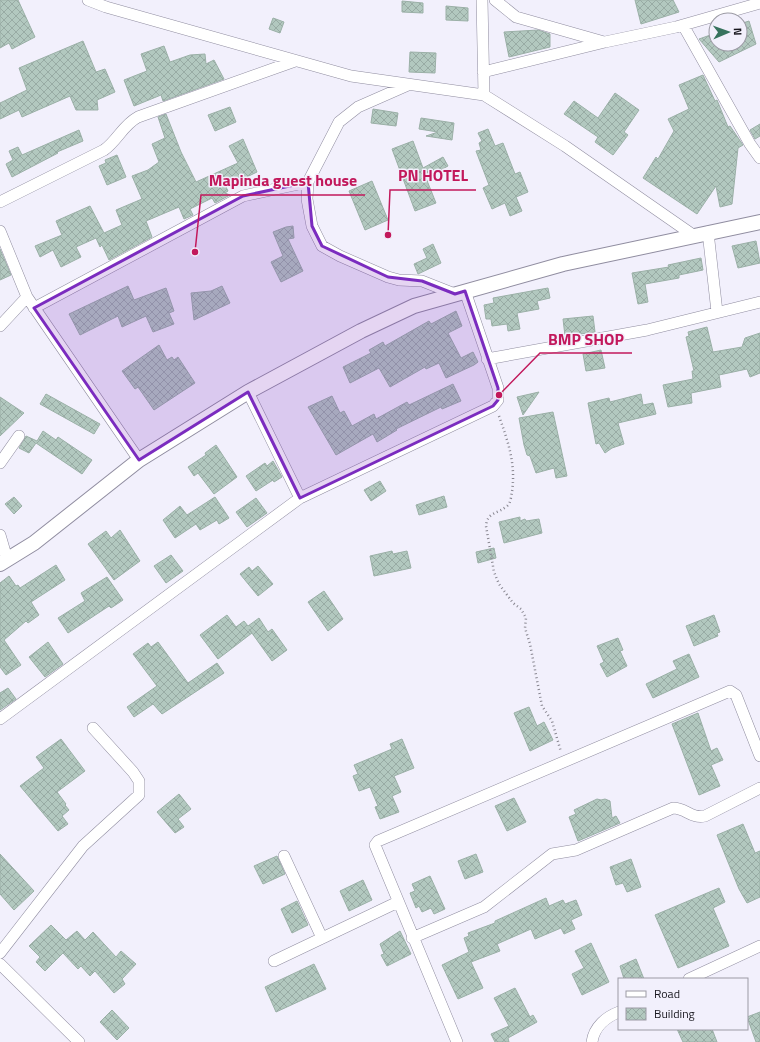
<svg xmlns="http://www.w3.org/2000/svg" width="760" height="1042" font-family="'Titillium Web',sans-serif">
  <style>
    .building { fill: url(#building-cross-hatch); stroke: #9bb0a7 }
    .lines { fill: none; stroke-linecap: round; stroke-linejoin: round }
    .minor-casing { stroke: #908da0; stroke-width: 12 }
    .tertiary-casing { stroke: #908da0; stroke-width: 16 }
    .path { stroke: #898791; stroke-width: 2.5; stroke-dasharray: 1 3; stroke-linecap: butt }
    .minor { stroke: #fff; stroke-width: 11 }
    .tertiary { stroke: #fff; stroke-width: 14 }
    .marked { fill: #7b2cbf; fill-opacity: 0.2; stroke: #7b2cbf; stroke-width: 3; stroke-linejoin: round }
    .leader { fill: none; stroke: #c2185b; stroke-width: 1.5 }
    .callout-dot { fill: #c2185b; stroke: #f2f0fc; stroke-width: 1.5 }
    .callout-label { font-size: 16px; text-anchor: middle; font-weight: bold; fill: #c2185b; stroke: #f2f0fc; stroke-width: 3; stroke-linejoin: round; paint-order: stroke }
  </style>
  <defs>
    <pattern id="building-cross-hatch" width="8" height="8" patternUnits="userSpaceOnUse"><rect width="8" height="8" fill="#b2c8bf"/><path d="M0 0l8 8M0 8l8-8" fill="none" stroke="#98aba4"/></pattern>
  </defs>
  <rect width="100%" height="100%" fill="#f2f0fc"/>
  <path class="building" d="M0 0H18L35 37 12 49 9 43 0 48Z
    M635 0H673L679 12 641 24Z
    M402 1 423 3V13L402 12Z
    M446 6 468 8V21L446 20Z
    M273 18 284 22 280 33 269 29Z
    M749 21 756 44 719 62 699 39 716 33V44H740V24Z
    M538 30 550 34V47L509 57 504 32Z
    M83 41 96 72 105 69 115 92 97 100 98 110H76L70 96 22 117 19 110 0 119V103L27 90 19 68Z
    M164 46 170 62 190 55 205 54 206 64 214 60 224 79 163 101 161 95 134 106 124 80 147 71 141 54Z
    M410 52 436 53 435 73 409 72Z
    M703 75 715 101 717 100 728 127 730 126 743 145 738 148 732 204 720 207 716 186 697 214 643 178 656 157 658 159 674 131 668 119 689 109 679 85Z
    M615 93 639 110 624 132 628 135 613 155 595 142 598 137 564 114 574 101 598 118Z
    M230 107 236 122 215 131 208 115Z
    M373 109 398 113 396 126 371 123Z
    M166 114 181 152 196 182 238 163 229 146 243 139 257 172 226 187 228 191 225 193 230 195 215 203 212 198 190 209 193 215 184 219 179 207 146 221 152 237 109 260 102 245 100 247 96 238 76 247 81 257 61 267 53 250 40 257 35 246 62 235 56 221 90 206 104 233 122 225 116 210 142 199 132 176 148 170 159 162 152 144 165 138 158 117Z
    M421 118 454 123 452 140 426 136 438 132 419 129Z
    M760 124V136L755 139 750 130Z
    M488 129 495 146 503 143 515 174 520 172 528 192 516 197 522 211 510 216 505 203 492 209 483 188 489 185 476 151 481 150 479 143 482 141 478 133Z
    M79 130 83 141 57 152 58 153 12 177 6 164 13 160 9 151 18 147 22 155Z
    M413 141 423 168 443 157 448 166 426 178 436 203 415 211 392 149Z
    M117 155 126 177 107 185 99 166 106 163 105 160Z
    M372 181 388 220 365 230 349 191Z
    M293 226 294 238 288 239 303 271 281 282 271 262 283 256 273 232 286 227Z
    M756 241 760 263 738 268 732 246Z
    M433 244 441 263 418 274 414 264 427 258 423 249Z
    M0 249 11 275 0 280Z
    M701 258 703 270 679 275V278L645 284 648 302 638 304 632 273 669 267 668 265Z
    M128 286 134 300 166 288 174 311 169 313 174 324 153 332 146 316 122 327 118 316 80 335 69 314Z
    M222 286 230 303 194 320 191 293 211 291Z
    M548 288 550 298 537 301 539 309 517 313 520 329 508 331 507 324 492 326 491 319H486L484 305 494 303 493 298Z
    M456 311 462 326 448 333 461 358 473 352 478 362 474 365 446 378 439 363 426 369 425 367 390 387 379 368 350 383 343 367 371 353 369 350 383 342 385 346 429 321 431 324Z
    M593 316 595 332 565 336 563 319Z
    M707 327 713 352 742 347 745 338 760 333V373L750 377 747 369 719 375 721 387 691 393 692 403 668 407 663 385 693 379 692 371H694L686 337 689 336 688 332Z
    M159 345 167 360 172 357 174 360 178 357 195 383 154 410 138 387 135 389 122 371Z
    M601 350 605 368 586 371 583 354Z
    M453 384 461 401 442 409 441 407 396 429 397 430 377 442 373 434 336 455 308 407 332 396 340 413 344 411 352 426 374 414 376 419 407 402 409 405Z
    M539 392 523 415 517 397Z
    M46 394 100 424 94 434 40 404Z
    M641 394 643 405 653 403 656 414 618 423 624 444 612 448 605 453 599 443 596 444 588 403 609 398 610 402Z
    M0 397 24 413 0 436Z
    M553 412 567 476 556 478 554 468 536 473 530 456 527 455 524 445 519 418Z
    M43 431 56 440 58 437 92 460 82 474 36 443 29 453 19 448 26 436 37 441Z
    M216 445 237 477 214 494 198 473 194 476 188 467 206 455 205 453Z
    M273 461 282 477 274 482 273 480 256 491 246 476 265 463 267 466Z
    M380 481 386 491 371 501 364 490Z
    M444 496 447 507 419 515 416 505Z
    M14 497 22 506 14 514 5 504Z
    M215 497 229 518 219 524 217 520 200 530 196 524 175 538 163 520 180 506 187 515Z
    M256 498 267 513 247 527 236 512Z
    M520 517V521L525 519 526 521 539 519 542 533 504 543 499 522Z
    M120 530 140 561 114 580 88 544 106 531 111 538Z
    M494 548 496 558 478 563 476 552Z
    M392 551 393 554 407 551 411 568 374 576 370 556Z
    M171 555 183 571 166 583 154 566Z
    M56 565 65 580 31 602 39 615 28 623 26 621 4 640 21 665 6 675 0 667V583L9 576 16 586 18 585 20 588Z
    M258 566 273 584 258 596 240 574 249 567 252 571Z
    M107 577 123 600 111 608 109 606 68 633 58 618 85 601 81 593Z
    M324 591 343 619 328 631 308 602Z
    M227 615 236 627 244 621 248 626 259 618 268 632 272 629 287 650 272 661 249 629 252 633 218 659 200 635Z
    M714 615 720 632 717 633 718 636 694 646 686 626Z
    M618 638 623 650 620 651 627 666 607 677 600 664 604 662 597 646Z
    M48 642 63 664 45 677 29 657Z
    M158 642 188 683 217 663 224 673 162 714 153 704 134 717 127 707 157 686 133 654 148 643 151 647Z
    M689 654 699 677 653 698 646 684 677 669 673 661Z
    M8 688 16 699 0 710V693Z
    M529 707 537 726 544 722 553 740 530 751 514 713Z
    M698 713 711 751 717 748 723 760 711 765 720 786 699 795 672 724Z
    M61 739 85 771 57 792 66 804 65 805 69 810 62 816 68 824 58 831 20 786 44 768 36 757Z
    M402 739 414 768 394 776 401 792 392 796 399 812 380 819 375 807 378 806 370 787 359 791 353 776 358 774 354 765 392 749 390 744Z
    M179 794 191 809 178 819 184 827 175 833 157 812Z
    M514 798 526 822 507 831 495 806Z
    M597 799 601 800 605 799 610 801 612 818 616 816 620 823 578 841 569 817 576 814 574 810Z
    M743 824 755 853 760 851V897L747 903 739 889 717 835Z
    M0 854 34 891 14 910 0 894Z
    M476 854 483 872 465 879 458 861Z
    M277 856 285 874 263 884 254 866Z
    M631 859 641 887 627 892 623 883 616 885 610 867Z
    M430 876 445 909 434 914 431 908 422 912 419 906 416 908 410 893 415 891 412 884Z
    M363 880 372 900 349 911 340 891Z
    M719 888 725 902 713 908 729 946 678 968 655 915Z
    M546 898 549 906 563 900 565 904 576 900 582 915 571 920 575 929 564 934 561 928 535 939 531 929 497 944 500 951 471 962 483 988 458 999 442 965 469 952 464 938 469 936 468 933 495 923V921Z
    M297 901 308 925 292 933 281 909Z
    M51 925 66 940 77 931 85 940 93 932 116 957 121 951 136 964 122 979 125 984 114 993 95 971 90 976 81 966 78 969 63 953 45 971 36 962 40 957 29 946Z
    M400 931 411 954 387 966 381 955 384 954 380 944Z
    M591 943 609 982 582 995 572 974 584 968 575 951Z
    M636 959 644 979H624L620 966Z
    M314 964 326 989 276 1012 265 987Z
    M515 988 530 1017 533 1015 537 1022 508 1038 509 1042H495L491 1034 509 1026 494 998Z
    M112 1010 129 1028 117 1040 100 1022Z
    M760 1012V1042H756L747 1017Z
    M677 1029H712L717 1042H683Z"/>
  <g class="lines">
    <g class="minor-casing">
      <path id="minor" d="M88 0 106 7 351 76 484 95 565 146 693 235
        M482 0 484 95
        M495 0 516 17 604 42
        M683 25 750 144 760 158
        M483 72 605 42 676 27 760 3
        M408 85 358 107 339 122 308 182 307 199 312 226 322 246 340 256 388 277 399 280 422 281 455 294
        M0 202 104 150C117 141 123 125 138 117L295 61
        M0 231 27 297 139 460
        M708 232 717 312
        M34 308 243 196 308 182
        M0 326 27 297
        M487 359 647 330 760 302
        M248 392 300 498
        M0 463 19 436
        M0 535 7 559
        M0 719 300 498 493 406 498 400V388L465 291
        M284 856 322 938
        M412 938 484 907 552 854 576 850 673 808C686 808 691 819 705 816L760 788
        M0 953 83 846 139 795V781L133 772 93 728
        M274 961 398 902
        M0 964 79 1042
        M689 979 760 946
        M457 1042 377 850 375 845 378 841 730 691 736 695 760 756
        M592 1042C594 1027 606 1017 619 1012"/>
    </g>
    <g class="tertiary-casing">
      <path id="tertiary" d="M0 564 34 543 139 460 248 392 361 331 414 306 563 264 760 222"/>
    </g>
    <path class="path" d="M499 416C508 442 516 463 512 492 511 496 511 503 507 506 498 514 487 512 486 526L494 572 499 584 513 603 521 609 526 618 525 628 530 644 542 706 552 721 561 752"/>
    <use href="#minor" class="minor"/>
    <use href="#tertiary" class="tertiary"/>
  </g>
  <path class="marked" d="M308 182 312 226 322 246 388 277 422 281 455 294 465 291 498 388V400L493 406 300 498 248 392 139 460 34 308 243 196Z"/>
  <path class="leader" d="M388 235L390 190H476M195 252L201 195H365M499 395L540 353H632"/>
  <g class="callout-dot">
    <circle cx="388" cy="235" r="4"/>
    <circle cx="195" cy="252" r="4"/>
    <circle cx="499" cy="395" r="4"/>
  </g>
  <g class="callout-label">
    <text x="433" y="181">PN HOTEL</text>
    <text x="283" y="186">Mapinda guest house</text>
    <text x="586" y="345">BMP SHOP</text>
  </g>
  <rect x="618" y="978" width="130" height="52" fill="#f2f0fc" stroke="#9b9aa4"/>
  <rect x="626" y="991" width="20" height="6" fill="#ffffff" stroke="#9b9aa4"/>
  <text x="654" y="998" font-size="12" fill="#19181f">Road</text>
  <rect x="626" y="1008" width="20" height="12" fill="url(#building-cross-hatch)" stroke="#9b9aa4"/>
  <text x="654" y="1018" font-size="12" fill="#19181f">Building</text>
  <g transform="translate(728 32) rotate(88)"><circle r="19" fill="#f2f0fc" stroke="#9b9aa4"/>
  <path d="M0-3L7 15L0 10L-7 15Z" fill="#37735e"/>
  <text y="-6" font-size="11" font-weight="bold" text-anchor="middle" fill="#19181f">N</text>
  </g>
</svg>
